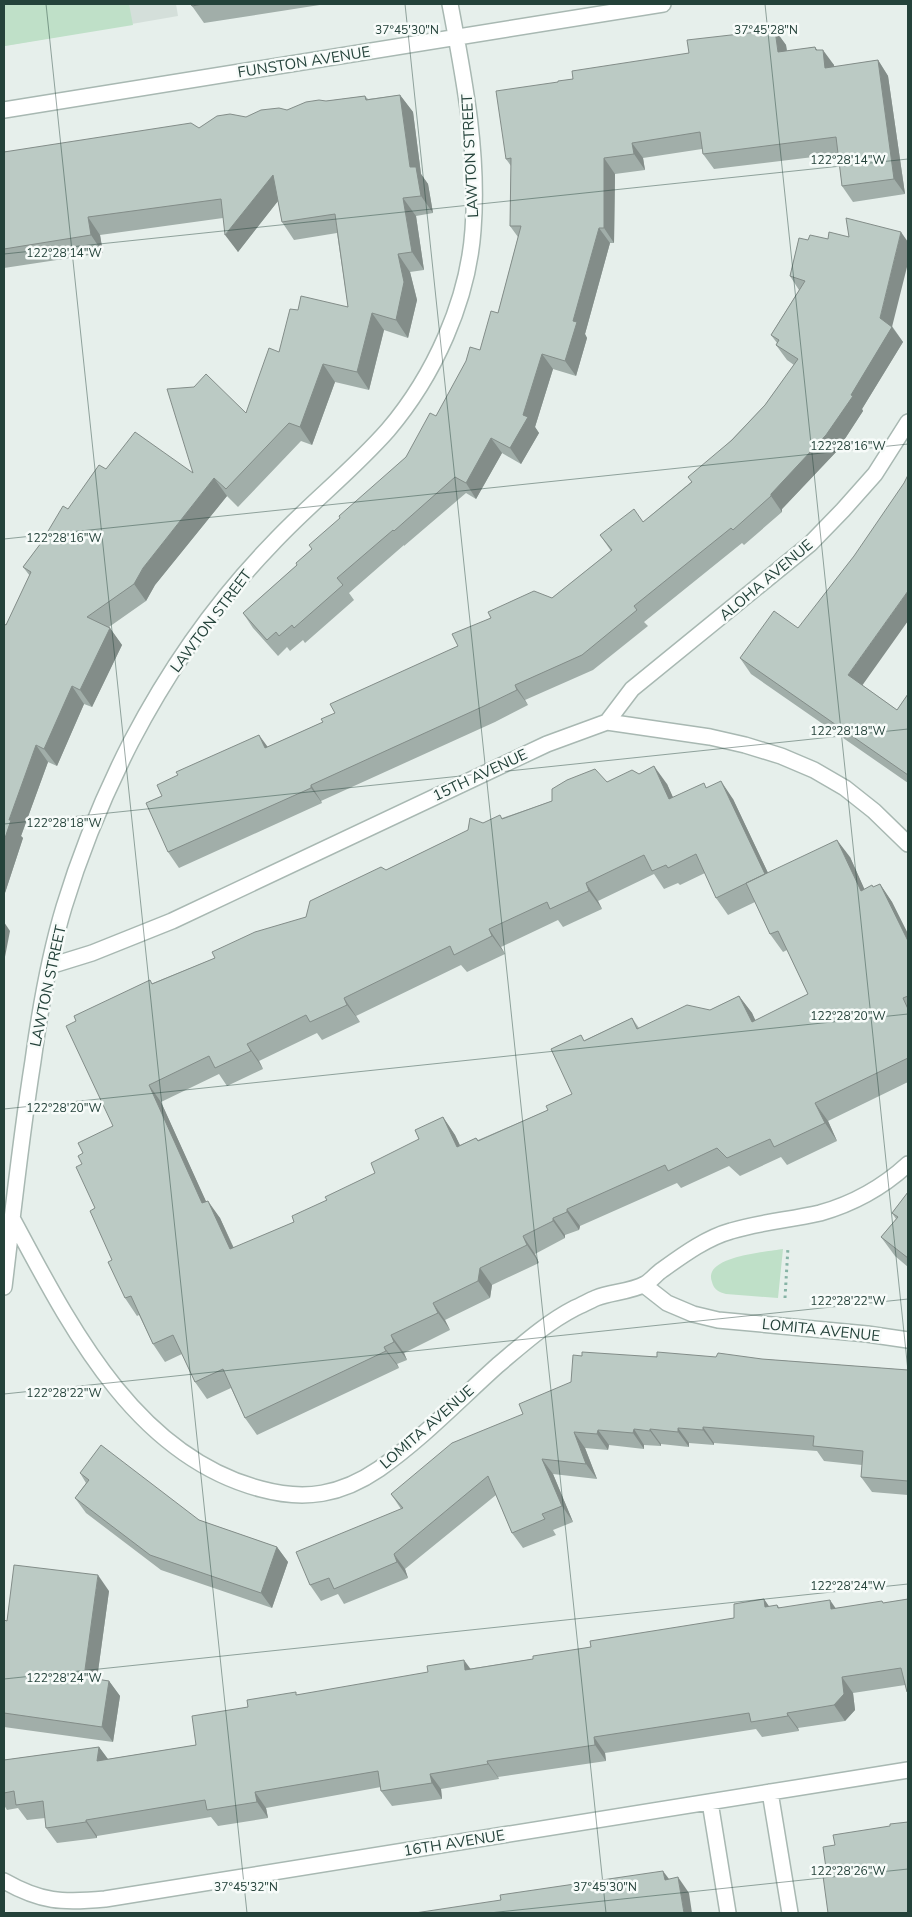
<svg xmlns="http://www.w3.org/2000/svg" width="912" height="1917" font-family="'Nunito Sans',sans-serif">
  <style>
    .built { fill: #d4dfda }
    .green { fill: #bfe0c8 }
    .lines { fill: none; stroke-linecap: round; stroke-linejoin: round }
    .minor-casing { stroke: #a8b8b2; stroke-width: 18 }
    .path { stroke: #86b3a5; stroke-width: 3; stroke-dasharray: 2.5 4; stroke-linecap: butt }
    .minor { stroke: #fff; stroke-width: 15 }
    .wall { fill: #a1aea9; fill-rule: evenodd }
    .shaded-wall { fill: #838d89 }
    .building { fill: #bbcac4; stroke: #838d89 }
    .ticks { fill: none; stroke: #24423a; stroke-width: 1; stroke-opacity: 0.45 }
    .labels { text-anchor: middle; stroke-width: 5; stroke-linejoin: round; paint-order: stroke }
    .street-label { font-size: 15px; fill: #24423a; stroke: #f7fbf9 }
    .ticks-label { font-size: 12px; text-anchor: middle; fill: #24423a; stroke: #f7fbf9; stroke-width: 5; stroke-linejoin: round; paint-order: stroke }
  </style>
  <rect width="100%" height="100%" fill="#e6efeb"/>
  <path class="built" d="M4 4H176L178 16 4 46Z"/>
  <path class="green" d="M4 4H129L133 25 5 46Z
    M783 1249 778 1298 726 1294C719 1292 714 1290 712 1282 702 1256 766 1252 783 1249Z"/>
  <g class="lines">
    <g class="minor-casing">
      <path id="minor" d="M4 110 663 4
        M607 722 632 689 810 544 843 510 875 474 908 422
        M50 966 92 953 172 921 547 744 607 722 710 737 745 745 781 756 814 770 845 788 874 811 908 844
        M12 1218C69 1324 134 1456 261 1489 305 1501 341 1495 379 1469 422 1439 459 1400 498 1365 523 1344 546 1323 575 1308 582 1305 589 1301 596 1298 611 1292 630 1292 645 1284 651 1281 656 1274 662 1270 683 1255 706 1238 731 1231 760 1222 790 1220 820 1213 852 1204 883 1187 908 1164
        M644 1285 667 1303 693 1314 718 1320 867 1334 908 1340
        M4 1287C13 1212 21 1136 33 1061 40 1009 49 957 64 907 81 851 104 795 131 742 168 671 215 603 271 545 308 505 352 471 388 430 434 376 468 301 473 230 479 153 464 78 450 4
        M770 1792 790 1913
        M710 1802 728 1913
        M4 1881C41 1902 62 1903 105 1899L908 1770"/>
    </g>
    <path class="path" d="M785 1298 788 1247"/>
    <use href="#minor" class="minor"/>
  </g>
  <path class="wall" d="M191 4H326L204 23 192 6Z
    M775 30 786 45 787 51 815 47 817 50 834 65V67L878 60 888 76 905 194 853 202 842 186 838 154 714 169 703 154 702 149 643 158 645 170 615 174 614 243H610L585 334 587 338 576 376 553 369 535 427 539 433 521 464 502 453 476 499 466 493 404 546V545L349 593 354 600 305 643 303 640 290 651 287 647 278 656 253 628 243 613 297 565 340 518 406 457 436 416 480 350 498 313 518 237 510 226 511 166 506 159 558 82 689 53Z
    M400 95 413 112 421 174 428 184 433 213 416 216 424 270 410 272 417 300 408 338 384 330 369 390 335 382 312 445 301 441 238 507 227 496 155 585 146 601 109 627 122 645 92 707 84 704 57 766 48 762 21 836 23 838 4 896 6 625 30 576 23 567 68 509 106 469 193 473 246 413 279 352 298 310 348 307 337 233 294 240 282 222 278 201 238 252 223 218 100 235 103 253 4 268V152L199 128 246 117 287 110 326 101 365 96 368 99Z
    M799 238 892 326 903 342 862 409 863 411 837 451 782 509V512L744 545 742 543 644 622 648 626 593 670 525 700 528 705 495 722 321 801 322 803 179 868 168 852 267 747 323 722 335 713 458 646 552 598 611 551 600 535 643 522 691 482 765 405 794 365 787 360 776 345 777 343 771 335 799 290 790 276Z
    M740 658 862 685 897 710 908 694V783L751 674Z
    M639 774 667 784 673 798 707 788 733 799 768 873 850 857 864 889 874 887 880 884 892 902 908 934V1082L828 1121 837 1141 787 1165 781 1157 740 1176 729 1166 681 1188 677 1183 580 1226 579 1230 565 1235V1238L535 1254 539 1263 492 1285 490 1298 445 1320 450 1330 404 1353 407 1360 397 1364 399 1368 257 1435 245 1418 231 1388 207 1399 195 1382 182 1354 165 1362 153 1344 139 1315 137 1316 125 1298 95 1208 82 1164 83 1153 113 1126 76 1021 153 983 215 958 306 917 386 870 483 823 502 818 607 782ZM705 873 716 898 728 915 755 902 770 934 783 952 787 950 808 994 755 1021 752 1013 739 996 710 1010 639 1028 632 1018 585 1040 572 1094 548 1110 478 1140 476 1138 460 1145 455 1135 443 1117 419 1139 375 1173 327 1200 294 1222 234 1248 220 1218 206 1202 161 1102 219 1074 227 1086 263 1069 259 1061 317 1033 322 1040 360 1022 356 1016 461 965 467 972 505 954 501 947 558 920 563 927 602 909 598 901 654 874 664 889 678 883 680 885Z
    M908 1192V1267L895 1256 881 1237 896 1219 892 1213Z
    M582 1356 716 1357 762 1359 908 1370V1495L872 1492 861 1477 862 1465 824 1461 817 1451 714 1443V1445L689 1443V1447L661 1444V1446L644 1445V1449L609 1445 608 1450 585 1448 597 1479 553 1474 573 1522 553 1530 556 1535 523 1548 512 1533 496 1495 405 1569 408 1578 344 1604 338 1594 321 1601 310 1585 401 1509 391 1494 523 1414 571 1382Z
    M80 1473 199 1520 277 1547 288 1562 272 1608 161 1570 86 1513 75 1498 86 1483Z
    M109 1591 97 1679 109 1681 120 1696 113 1742 4 1727V1620L7 1621Z
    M764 1599 769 1607 777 1605 780 1608H836L884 1603 908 1599V1693L905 1685 853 1693 855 1710 845 1721 798 1728 799 1731 762 1737 756 1729 605 1753 606 1761 498 1777 499 1779 441 1789 442 1799 392 1806 381 1791V1787L266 1808 268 1818 218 1826 211 1817 97 1836V1838L57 1843 46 1828 45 1818 27 1820 18 1808 7 1810 4 1805V1760L99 1747 108 1759 196 1745 248 1707 298 1695 533 1659 734 1618Z"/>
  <path class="shaded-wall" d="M775 30 786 45 789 68 778 52Z
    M815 47 824 60 823 50 834 65 836 83 825 68 816 50Z
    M878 60 888 76 905 194 894 179Z
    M400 95 413 112 421 174 428 184 433 213 421 196 410 167Z
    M632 143 643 158 645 170 634 154Z
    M604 158 615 174 614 243 604 228Z
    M273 175 285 192 238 252 225 235Z
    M403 198 416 216 424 270 412 252Z
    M88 217 100 235 103 253 91 235Z
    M599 228 610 243 585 334 587 338 576 376 565 361 573 321Z
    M901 232 908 242V263L892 327 903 342 862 409 863 411 837 451 782 509V512L771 496V494L851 395 880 318Z
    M398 254 410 272 417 300 408 338 396 320Z
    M372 313 384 330 369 390 357 372Z
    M542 354 553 369 535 427 539 433 521 464 510 448 523 415Z
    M323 364 335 382 312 445 300 427Z
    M491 438 502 453 476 499 466 483Z
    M214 478 227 496 155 585 146 601 134 584 143 568Z
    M908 591V621L859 690 848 675Z
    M110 628 122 645 92 707 80 690Z
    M515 685 525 700 528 705 517 690Z
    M72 686 84 704 57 766 44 749Z
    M259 735 270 750 265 748Z
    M36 745 48 762 21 836 23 838 4 896V841L9 820Z
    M654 766 667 784 682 817 669 799Z
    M721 781 733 799 777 892 765 874Z
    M311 785 321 801 322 803 311 788Z
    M837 840 850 857 873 908 861 891Z
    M586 883 598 901 602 909 589 891Z
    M880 884 892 902 908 934V941Z
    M4 922 10 931 4 962Z
    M489 929 501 947 505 954 492 936Z
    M739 996 752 1013 765 1040 752 1022Z
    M344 998 360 1022 347 1005Z
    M247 1044 259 1061 263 1069 251 1051Z
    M149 1085 161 1102 215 1221 202 1203Z
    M815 1103 828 1121 837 1141 825 1123Z
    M443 1117 455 1135 469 1165 457 1147Z
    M208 1201 220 1218 242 1267 230 1249Z
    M567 1209 580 1226 579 1230 567 1212Z
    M553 1218 565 1235V1238L553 1221Z
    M523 1236 535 1254 539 1263 527 1245Z
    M480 1268 492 1285 490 1298 478 1281Z
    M433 1303 445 1320 450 1330 438 1313Z
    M391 1335 404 1353 407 1360 394 1342Z
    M384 1347 397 1364 399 1368 386 1351Z
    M703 1427 714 1443V1445L703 1430Z
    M678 1428 689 1443V1447L678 1432Z
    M634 1429 644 1445V1449L633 1433Z
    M650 1429 661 1444V1446L650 1431Z
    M598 1430 609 1445 608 1450 597 1434Z
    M574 1432 585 1448 597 1479 586 1464Z
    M542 1459 553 1474 573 1522 562 1506Z
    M277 1547 288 1562 272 1608 261 1593Z
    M394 1554 405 1569 408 1578 397 1562Z
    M98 1575 109 1591 95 1693 84 1677Z
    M764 1599 775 1615 765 1607Z
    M830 1600 841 1616 831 1609Z
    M464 1660 475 1675 465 1670Z
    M842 1677 853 1693 855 1710 845 1721 834 1705Z
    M109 1681 120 1696 113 1742 102 1727Z
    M787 1713 798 1728 799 1731 788 1716Z
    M594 1737 605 1753 606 1761 595 1745Z
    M99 1747 110 1762 97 1761Z
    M487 1761 498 1777 499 1779 488 1764Z
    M430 1774 441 1789 442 1799 432 1783Z
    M255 1792 266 1808 268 1818 257 1802Z
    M86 1820 97 1836V1838L86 1822Z
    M663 1871 675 1887 665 1880Z
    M678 1877 689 1893 692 1913H684Z"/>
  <path class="building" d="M191 4H203L192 6Z
    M775 30 778 52 815 47 816 50H823L825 68 878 60 894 179 842 186 836 137 703 154 700 132 632 143 634 154 604 158V228H599L573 321 577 322 565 361 542 354 523 415 528 417 510 448 491 438 466 483 455 477 394 531 393 530 337 578 343 585 294 628 292 625 279 636 276 632 267 640 243 613 297 565 296 563 312 549 309 545 340 518 339 516 406 457 430 413 436 416 466 361 470 347 480 350 491 311 498 313 521 226H510L511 158 506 159 496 91 558 82V81L573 79 572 71 689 53 687 40Z
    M400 95 410 167H416L421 196 403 198 412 252 398 254 404 282 396 320 372 313 357 372 323 364 300 427 289 423 226 489 214 478 143 568 134 584 87 617 110 628 80 690 72 686 44 749 36 745 9 820H11L4 841V624L6 625 31 572 23 567 41 543 63 506 68 509 99 465 106 469 135 432 193 473 167 389 194 387 206 374 246 413 269 348 279 352 290 309 298 310 301 296 348 307 335 214 282 222 273 175 225 235 221 199 88 217 91 235 4 249V152L191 123 199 128 217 116 230 114 246 117 261 110 279 108 287 110 306 102 319 100 326 101 365 96 366 100Z
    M846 218 901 232 880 318 892 327 851 395 853 396 826 435 771 494V496L733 530 731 528 634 606 637 610 582 655 515 685 517 690 484 706 311 785V788L168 852 146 803 162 796 157 785 178 775 176 772 259 735 265 748 323 722 321 719 335 713 330 704 458 646 452 634 491 618 488 612 534 591 552 598 612 550 600 535 634 509 643 522 692 482 688 477 732 440 765 405 798 359 776 345 779 340 771 335 805 281 790 276 799 238 808 240 810 235 828 239 829 232 849 237Z
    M908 475V591L848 675 897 710 908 694V775L740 658 774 611 798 628 854 556 904 483Z
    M654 766 669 799 704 783 706 788 721 781 765 874 716 898 696 854 668 868 666 865 652 871 644 855 586 883 589 891 550 909 547 902 489 929 492 936 454 955 450 946 344 998 347 1005 310 1022 306 1015 247 1044 251 1051 215 1068 209 1056 149 1085 202 1203 208 1201 230 1249 294 1222 292 1216 327 1200 325 1197 375 1173 371 1163 419 1139 415 1130 443 1117 457 1147 476 1138 478 1141 548 1110 546 1106 572 1094 551 1049 581 1035 584 1041 632 1018 637 1029 687 1005 710 1010 739 996 752 1022 808 994 778 931 770 934 746 883 837 840 861 891 872 885 873 887 880 884 908 941V996L903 998 908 1009V1058L815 1103 825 1123 774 1147 770 1139 727 1158 717 1148 668 1171 665 1165 567 1209V1212L553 1218V1221L523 1236 527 1245 480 1268 478 1281 433 1303 438 1313 391 1335 394 1342 384 1347 386 1351 245 1418 223 1369 195 1382 173 1335 153 1344 131 1296 125 1298 108 1262 112 1260 90 1211 95 1208 76 1167 82 1164 78 1156 83 1153 78 1143 113 1126 66 1026 76 1021 74 1016 150 980 152 984 215 958 212 952 255 932 306 917 310 901 381 867 386 870 468 830 470 818 483 823 500 815 502 819 552 801V789L567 780 595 769 607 782 632 770 639 774Z
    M908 1192V1258L881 1237 898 1217 892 1213Z
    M582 1352 657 1357V1352L716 1357 718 1353 762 1359 908 1370V1481L861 1477 863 1451 813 1446 814 1436 703 1427V1430L678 1428V1432L650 1429V1431L634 1429 633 1433 598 1430 597 1434 574 1432 586 1464 542 1459 562 1506 542 1514 545 1519 512 1533 488 1476 394 1554 397 1562 334 1589 329 1578 310 1585 296 1552 403 1508 391 1494 452 1443 523 1414 519 1404 571 1382 573 1355 582 1356Z
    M101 1445 199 1520 277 1547 261 1593 150 1555 75 1498 89 1480 80 1473Z
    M14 1565 98 1575 84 1677 109 1681 102 1727 4 1713V1620L7 1621Z
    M764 1599 765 1607 777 1605 778 1608 830 1600 831 1609 882 1601 883 1603 908 1599V1692H907L901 1668 842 1677 844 1694 834 1705 787 1713 788 1716 751 1722 749 1713 594 1737 595 1745 487 1761 488 1764 430 1774 432 1783 381 1791 378 1771 255 1792 257 1802 207 1810 205 1800 86 1820V1822L46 1828 43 1801 16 1805 14 1791 4 1793V1760L99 1747 97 1761 196 1745 192 1716 248 1707 247 1700 296 1692V1695L428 1672 427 1666 464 1660 465 1670 533 1659V1656L591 1647 590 1641 734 1618V1604Z
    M908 1822V1913H828L823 1876 827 1875 823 1847 835 1845 833 1835 890 1826V1824Z
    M663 1871 665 1880 678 1877 684 1913H415L501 1900 500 1895Z"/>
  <path class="ticks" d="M46 4 247 1913M405 4 606 1913M765 4 908 1371M4 254 908 159M4 539 908 444M4 824 908 729M4 1109 908 1014M4 1394 908 1299M4 1679 908 1584M489 1913 908 1869"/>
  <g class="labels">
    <g class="street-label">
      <text transform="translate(304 62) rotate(-9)" y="5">FUNSTON AVENUE</text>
      <text transform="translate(470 156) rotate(-93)" y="5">LAWTON STREET</text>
      <text transform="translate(766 580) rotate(-40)" y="5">ALOHA AVENUE</text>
      <text transform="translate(211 621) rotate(-53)" y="5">LAWTON STREET</text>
      <text transform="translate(480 775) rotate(-25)" y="5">15TH AVENUE</text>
      <text transform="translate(48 986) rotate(-78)" y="5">LAWTON STREET</text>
      <text transform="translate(821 1330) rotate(6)" y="5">LOMITA AVENUE</text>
      <text transform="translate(427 1427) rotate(-41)" y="5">LOMITA AVENUE</text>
      <text transform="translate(454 1843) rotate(-9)" y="5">16TH AVENUE</text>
    </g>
  </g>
  <g class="ticks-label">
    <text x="407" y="34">37°45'30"N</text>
    <text x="766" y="34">37°45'28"N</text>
    <text x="848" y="164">122°28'14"W</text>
    <text x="64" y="257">122°28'14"W</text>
    <text x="848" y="450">122°28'16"W</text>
    <text x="64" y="542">122°28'16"W</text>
    <text x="848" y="735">122°28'18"W</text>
    <text x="64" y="827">122°28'18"W</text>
    <text x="848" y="1020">122°28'20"W</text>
    <text x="64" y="1112">122°28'20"W</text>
    <text x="848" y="1305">122°28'22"W</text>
    <text x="64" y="1397">122°28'22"W</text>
    <text x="848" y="1590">122°28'24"W</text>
    <text x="64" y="1682">122°28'24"W</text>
    <text x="848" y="1875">122°28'26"W</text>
    <text x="246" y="1891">37°45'32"N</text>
    <text x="605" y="1891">37°45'30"N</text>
  </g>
  <rect width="912" height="1917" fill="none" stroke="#24423a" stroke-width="10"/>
</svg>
